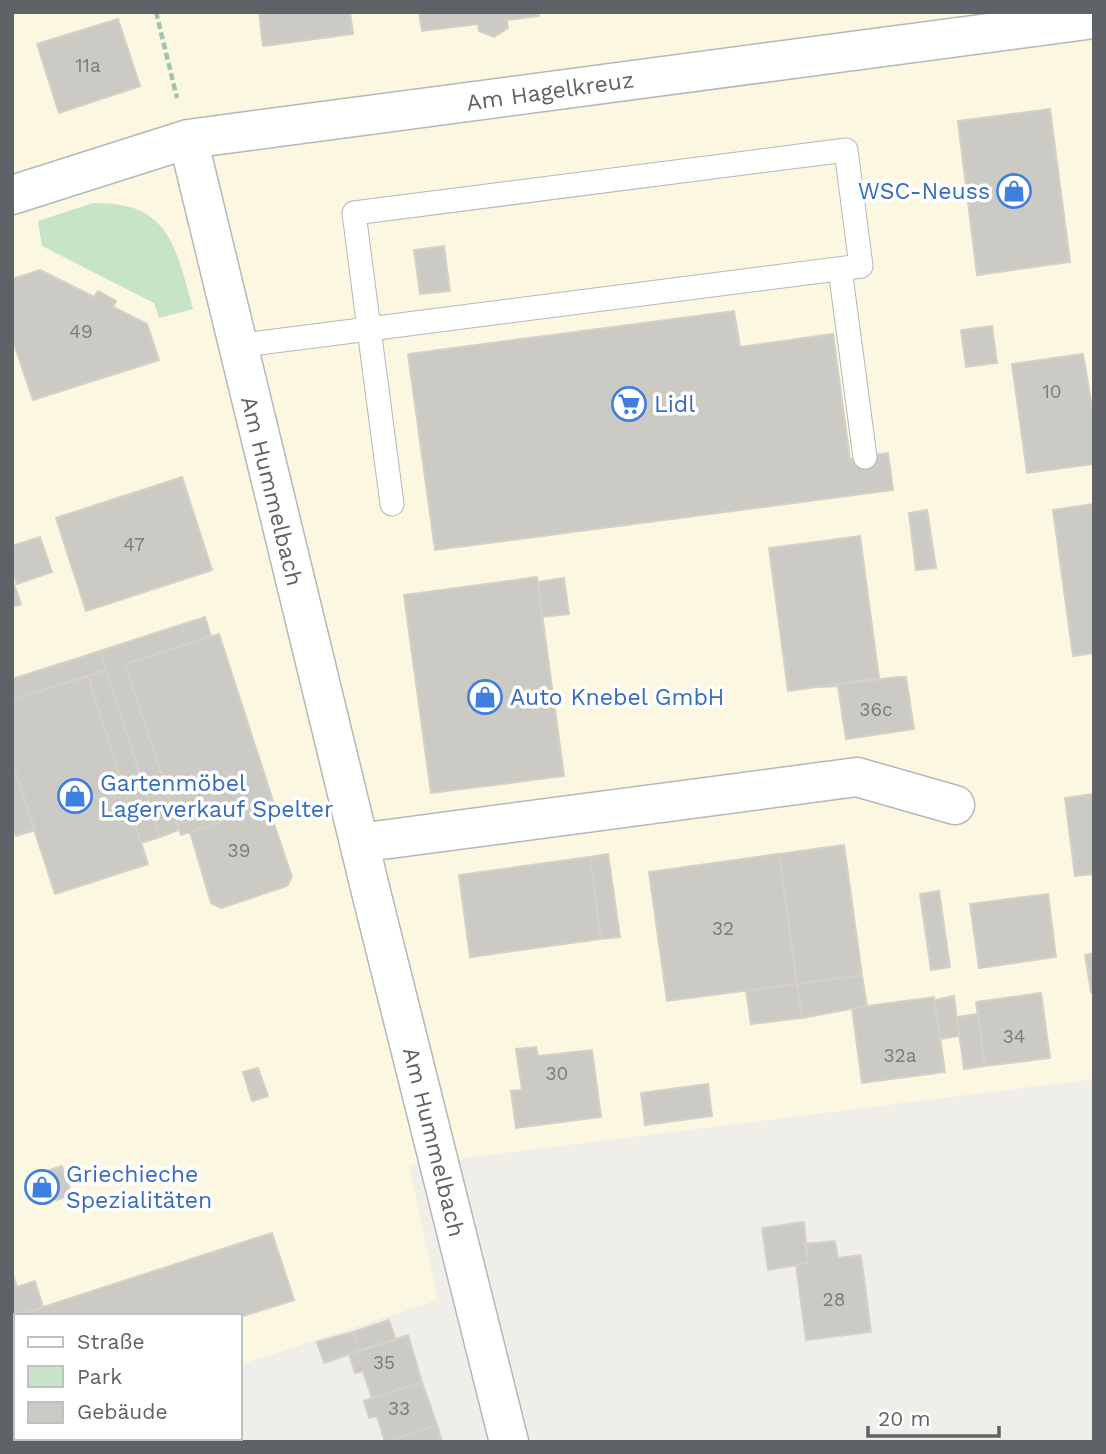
<svg xmlns="http://www.w3.org/2000/svg" width="1106" height="1454" font-family="'Work Sans',sans-serif">
  <style>
    .commercial { fill: #fbf7e1 }
    .green { fill: #c7e4c9 }
    .building { fill: #cbcac4; stroke: #d4d1c7; stroke-width: 2 }
    .lines { fill: none; stroke-linecap: round; stroke-linejoin: round }
    .service-casing { stroke: #b5b7bb; stroke-width: 25 }
    .minor-casing { stroke: #b5b7bb; stroke-width: 41 }
    .path { stroke: #a0c5ad; stroke-width: 4.5; stroke-dasharray: 7 3.5; stroke-linecap: butt }
    .service { stroke: #fff; stroke-width: 23 }
    .minor { stroke: #fff; stroke-width: 38 }
    .labels { text-anchor: middle; stroke-width: 7; stroke-linejoin: round; paint-order: stroke }
    .number-label { font-size: 19px; fill: #7a7c7e }
    .street-label { font-size: 23px; fill: #5f6266; stroke: #fff }
    .shop-label { font-size: 23px; fill: #366cbe; stroke: #fff; text-anchor: start }
  </style>
  <rect width="100%" height="100%" fill="#f0eee8"/>
  <path class="commercial" d="M12 12H1094V1079L409 1165 438 1300 240 1365V1316H16L17 1438 12 1440Z"/>
  <path class="green" d="M93 203C170 201 176 248 193 309L159 318 154 303 42 246 38 221Z"/>
  <path class="building" d="M259 12H350L353 34 263 46Z
    M419 12H538L539 16 507 20 508 28 494 37 479 31 478 24 422 31Z
    M118 19 140 86 59 113 37 44Z
    M1050 109 1070 262 977 275 958 121Z
    M444 246 450 291 420 294 414 250Z
    M40 270 94 297 98 291 116 301 113 307 147 324 159 360 33 400 12 338V279Z
    M734 311 740 347 833 334 850 459 888 453 893 490 435 550 408 354Z
    M992 326 997 363 966 367 961 330Z
    M1083 354 1094 419V464L1027 473 1012 364Z
    M182 477 212 570 86 611 56 518Z
    M1094 504V653L1073 656 1053 510Z
    M927 510 936 568 916 570 909 513Z
    M860 536 879 678 788 691 769 548Z
    M40 537 52 572 17 584 12 571V546Z
    M537 577 564 776 431 793 404 595Z
    M12 578 21 604 12 607Z
    M564 578 569 614 542 617 538 582Z
    M205 617 211 636 125 664 167 791 147 797 100 651Z
    M219 634 274 804 181 835 125 664Z
    M100 651 106 670 12 700V679Z
    M106 670 160 837 141 843 88 676Z
    M88 676 148 864 55 894 12 761V700Z
    M898 677H906L914 729 846 739 838 686 819 687Z
    M12 761 35 830 16 836 12 825Z
    M167 791 179 830 160 837 147 797Z
    M1094 794V874L1075 876 1065 798Z
    M268 806 292 877 287 886 221 908 211 903 190 832Z
    M844 845 862 975 797 984 779 854Z
    M608 854 620 937 601 939 590 857Z
    M779 854 797 984 667 1001 649 872Z
    M590 857 601 939 470 957 459 875Z
    M939 891 950 967 931 970 920 894Z
    M1048 894 1056 957 979 968 970 904Z
    M1094 953V992H1091L1085 955Z
    M862 975 867 1006 802 1018 797 984Z
    M797 984 802 1018 751 1024 746 991Z
    M1041 993 1050 1058 985 1066 976 1002Z
    M954 996 959 1036 940 1039 935 1000Z
    M934 997 945 1072 862 1083 852 1008Z
    M978 1014 985 1066 964 1069 957 1017Z
    M536 1047 538 1056 592 1050 601 1117 516 1128 511 1091 522 1090 516 1049Z
    M258 1068 268 1096 252 1101 243 1072Z
    M708 1084 712 1116 645 1125 641 1093Z
    M62 1166 72 1195 56 1200 47 1171Z
    M804 1222 808 1263 768 1270 762 1228Z
    M272 1233 294 1300 240 1317 16 1316V1381L12 1371V1317Z
    M835 1241 838 1258 861 1255 871 1332 806 1340 796 1265 808 1263 805 1244Z
    M12 1272 17 1287 35 1281 43 1307 12 1317Z
    M389 1320 396 1340 359 1351 353 1332Z
    M353 1332 359 1351 324 1363 317 1342Z
    M408 1335 422 1382 372 1398 363 1371 355 1373 349 1354Z
    M422 1382 437 1425 385 1442 377 1416 369 1418 364 1401Z
    M437 1425 442 1442H386Z"/>
  <g class="lines">
    <g class="service-casing">
      <path id="service" d="M846 150 861 266 369 329 354 213Z
        M840 269 865 457
        M236 346 369 329 392 504"/>
    </g>
    <g class="minor-casing">
      <path id="minor" d="M188 139 373 900 509 1442
        M12 195 188 139 1094 19
        M359 843 857 777 955 805"/>
    </g>
    <path class="path" d="M156 12 177 98"/>
    <use href="#service" class="service"/>
    <use href="#minor" class="minor"/>
  </g>
  <defs>
    <g id="shop-ring" transform="scale(1.75)"><circle r="9.5" fill="#fff" stroke="#3f7fe0" stroke-width="1.5"/><path d="M-5-2.5h2.3a2.7 3.5 0 0 1 5.4 0H5L5.5 6h-11ZM-1.5-2.5h3a1.5 2.3 0 0 0-3 0Z" fill="#3f7fe0"/></g>
    <g id="supermarket-ring" transform="scale(1.75)"><circle r="9.5" fill="#fff" stroke="#3f7fe0" stroke-width="1.5"/><path d="M-6-5.5h2.5l.6 2H6L4.5 2H-2.5L-4.4-4H-6ZM-1.5 3.2a1.3 1.3 0 1 0 .1 0ZM3 3.2a1.3 1.3 0 1 0 .1 0Z" fill="#3f7fe0"/></g>
  </defs>
  <g fill-rule="evenodd">
    <use href="#shop-ring" x="1014" y="191"/>
    <use href="#supermarket-ring" x="629" y="404"/>
    <use href="#shop-ring" x="485" y="697"/>
    <use href="#shop-ring" x="75" y="796"/>
    <use href="#shop-ring" x="42" y="1187"/>
  </g>
  <g class="labels">
    <g class="number-label">
      <text x="88" y="72">11a</text>
      <text x="81" y="338">49</text>
      <text x="1052" y="398">10</text>
      <text x="134" y="551">47</text>
      <text x="876" y="716">36c</text>
      <text x="239" y="857">39</text>
      <text x="723" y="935">32</text>
      <text x="1014" y="1043">34</text>
      <text x="900" y="1062">32a</text>
      <text x="557" y="1080">30</text>
      <text x="834" y="1306">28</text>
      <text x="384" y="1369">35</text>
      <text x="399" y="1415">33</text>
    </g>
    <g class="street-label">
      <text transform="translate(550 91) rotate(-8)" y="8">Am Hagelkreuz</text>
      <text transform="translate(272 491) rotate(76)" y="8">Am Hummelbach</text>
      <text transform="translate(434 1142) rotate(76)" y="8">Am Hummelbach</text>
    </g>
    <g class="shop-label">
      <text x="990" y="199" text-anchor="end">WSC-Neuss</text>
      <text x="654" y="412">Lidl</text>
      <text x="510" y="705">Auto Knebel GmbH</text>
      <text x="100" y="791">Gartenmöbel<tspan x="100" dy="26">Lagerverkauf Spelter</tspan></text>
      <text x="66" y="1182">Griechieche<tspan x="66" dy="26">Spezialitäten</tspan></text>
    </g>
  </g>
  <rect width="1106" height="1454" fill="none" stroke="#5f6266" stroke-width="28"/>
  <rect x="14" y="1314" width="228" height="126" fill="#ffffff" stroke="#bfc0c2" stroke-width="2"/>
  <rect x="28" y="1337" width="35" height="10" fill="#ffffff" stroke="#bfc0c2" stroke-width="2"/>
  <text x="77" y="1349" font-size="21" fill="#5f6266">Straße</text>
  <rect x="28" y="1366" width="35" height="21" fill="#c7e4c9" stroke="#bfc0c2" stroke-width="2"/>
  <text x="77" y="1384" font-size="21" fill="#5f6266">Park</text>
  <rect x="28" y="1402" width="35" height="21" fill="#cbcac4" stroke="#bfc0c2" stroke-width="2"/>
  <text x="77" y="1419" font-size="21" fill="#5f6266">Gebäude</text>
  <path d="M868 1426v10h131v-10" fill="none" stroke="#5f6266" stroke-width="3.5"/>
  <text x="878" y="1426" font-size="21" fill="#5f6266" stroke="#ffffff" stroke-width="5" paint-order="stroke">20 m</text>
</svg>
